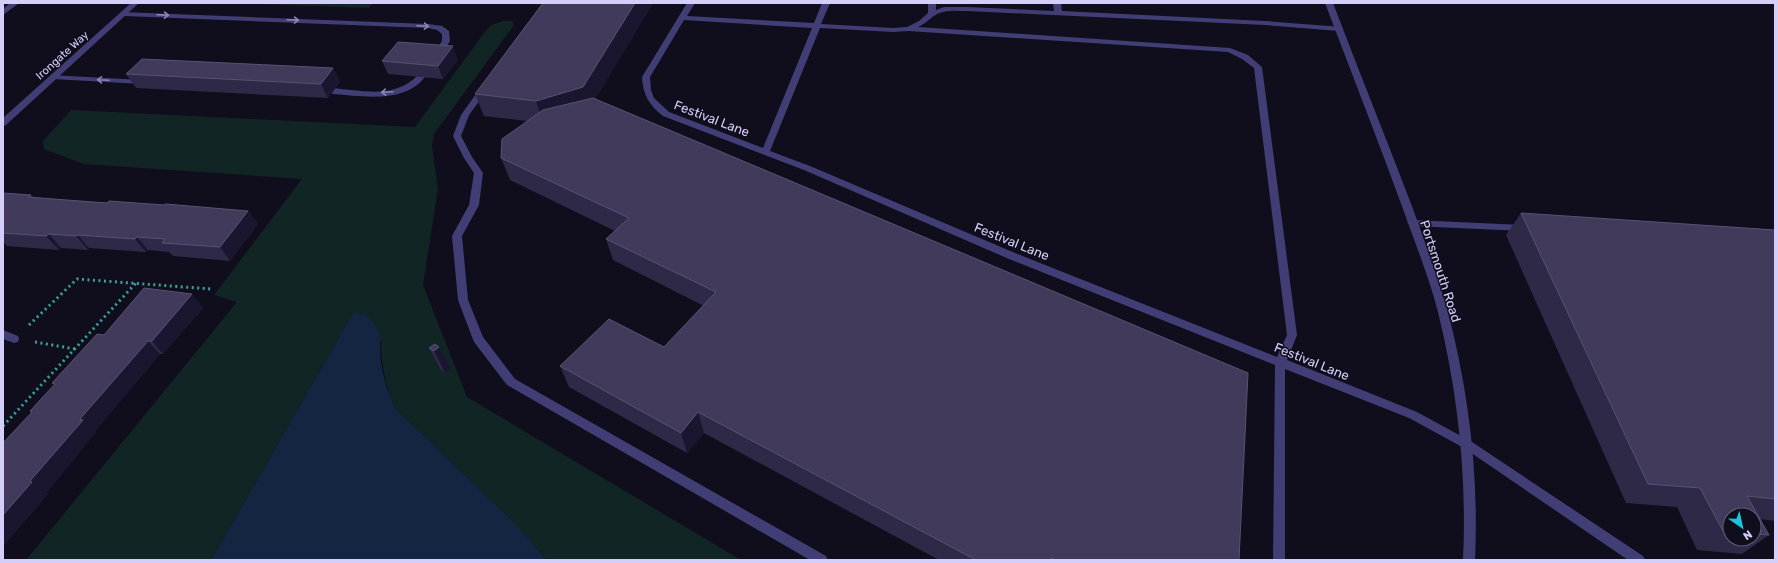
<svg xmlns="http://www.w3.org/2000/svg" width="1778" height="563" font-family="Rubik,sans-serif">
  <style>
    .green { fill: #122525 }
    .water { fill: #132540 }
    .lines { fill: none; stroke-linecap: round; stroke-linejoin: round }
    .path { stroke: #3ba19c; stroke-width: 3; stroke-dasharray: 2 3.5; stroke-linecap: butt }
    .service { fill: #413e76; fill-rule: evenodd }
    .minor { fill: #413e76; fill-rule: evenodd }
    .tertiary { fill: #413e76; fill-rule: evenodd }
    .wall { fill: #2f2948; fill-rule: evenodd }
    .shaded-wall { fill: #1b162f }
    .building { fill: #413a5b; stroke: #585274 }
    .oneway { stroke: #8a86b8 }
    .labels { text-anchor: middle; stroke-width: 3; stroke-linejoin: round; paint-order: stroke }
    .far-street-label { font-size: 11px; fill: #d4cff9; stroke: #100e1c }
    .street-label { font-size: 13px; fill: #d4cff9; stroke: #100e1c }
  </style>
  <rect width="100%" height="100%" fill="#100e1c"/>
  <path class="green" d="M236 3H373L369 8Z
    M503 21H512L514 25 434 134 432 146 438 189 423 285 467 397 741 560H546L519 527 395 408C386 385 381 366 381 342L353 313 211 560H26L237 302 214 295 302 179 84 164 44 149 43 141 71 110 415 127 484 33 491 25Z"/>
  <path class="water" d="M353 313 365 314C386 334 378 337 381 362 383 378 389 393 395 408L519 527 546 560H211Z"/>
  <g class="lines">
    <path class="path" d="M29 325 77 279 211 289
      M35 342 75 349
      M3 426 136 283"/>
    <path class="service" d="M10 3H19L3 15V9Z
      M687 3H695L687 16 814 23 822 3H830L821 24 893 28 907 27 919 21 928 13V3H936V10L944 7H967L1054 11 1053 3H1061L1062 11 1265 21 1342 27 1343 29 1339 31 1265 25 967 11C956 11 944 9 934 16 928 20 925 24 918 27L1230 48 1248 55 1262 67 1297 335 1287 360 1417 412 1472 442 1643 556 1645 560H1628L1464 448 1409 418 1285 369V560H1273L1275 365 1009 259 804 170 663 116C649 105 643 95 642 77ZM684 20 812 28 763 148 669 112 654 98 651 90 650 77ZM820 28 893 32 908 31 1228 52 1242 59 1254 68 1287 335 1277 357 1015 253 810 166 770 151Z
      M121 12 428 24 442 26 449 31 450 41 439 59H436L432 57 442 41V34L437 30 428 28 124 16H121Z
      M50 75 142 80 146 82 142 84 53 79H50Z
      M418 75H424L425 77C404 104 363 96 333 94L329 91 333 88C363 91 395 99 418 75Z
      M484 86 488 89 469 115 461 136 472 157 483 173 479 205 462 236 468 300 483 337 515 379 826 556 828 560H810L507 385 474 342 458 300 452 236 469 205 474 173 464 158 453 136 461 115 481 87Z
      M1412 220 1524 225 1529 228 1524 231 1412 226 1407 223Z
      M3 330 18 336 19 339 18 342 14 343 3 339Z"/>
    <path class="minor" d="M131 3H139L6 125 3 126V118Z"/>
    <path class="tertiary" d="M1325 3H1333C1359 72 1387 140 1413 209 1425 243 1438 277 1448 312 1469 393 1479 476 1475 560H1463C1467 477 1458 393 1438 312 1429 277 1415 243 1403 209 1378 140 1351 72 1325 3Z"/>
  </g>
  <path class="wall" d="M543 3H653L595 99 1239 560H939L704 433 687 453 569 387 560 366 664 347 704 306 613 260 606 239 615 231 510 180 501 158 528 121 484 116 475 94Z
    M458 60 443 79 388 74 382 61Z
    M333 68 340 82 328 98 136 88 126 74Z
    M3 193 31 195 34 198 107 203 164 205 248 211 258 224 230 261 173 256 169 252 148 250 146 252 89 248 88 250 61 248 59 250 7 246 3 242Z
    M1521 213 1775 230V521L1760 519 1769 535 1742 554 1697 550 1677 507 1626 503 1506 235ZM1730 515H1754V539H1730Z
    M192 294 203 308 163 354H160L95 431 96 432 46 493 48 494 3 546 31 412 30 411 54 385 52 383 104 335Z
    M439 347 451 368 445 373 441 370 429 348Z"/>
  <path class="shaded-wall" d="M635 3H653L589 109 543 123 536 101Z
    M453 46 458 60 443 79 438 66Z
    M333 68 340 82 328 98 321 84Z
    M248 211 258 224 230 261 220 247Z
    M49 234 61 248 59 250 46 236Z
    M78 235 89 248 88 250 76 236Z
    M137 237 148 250 146 252 135 239Z
    M192 294 203 308 163 354 152 341Z
    M148 341 160 354 95 431 96 432 46 493 48 494 3 546V515L80 419Z
    M439 347 451 368 445 373 434 351Z
    M698 412 704 433 687 453 681 433Z"/>
  <path class="building" d="M543 3H635L583 87 536 101 475 94Z
    M398 42 453 46 438 66 382 61Z
    M142 59 333 68 321 84 126 74Z
    M593 98 1248 373 1239 560H1055L1051 558 1050 560H976L698 412 681 433 560 366 609 319 664 347 716 292 606 239 629 218 501 158 502 139 543 110Z
    M3 193 31 195 28 197 80 201 107 203 109 201 164 205 166 204 248 211 220 247 162 243 165 239 137 237 135 239 78 235 76 236 49 234 46 236 3 233Z
    M1521 213 1775 230V499L1747 496 1769 535 1754 534V515H1730V532L1723 531 1700 488 1648 484Z
    M144 288 192 294 152 341H148L80 419 83 420 30 481 32 482 3 515V443L32 412 30 411 55 384 52 383 97 334 104 335Z
    M435 344 439 347 434 351 429 348Z"/>
  <defs><path id="oneway-shaft" d="M-6 0H5M1.5-3L5.5 0L1.5 3" fill="none" stroke-width="1.6" stroke-linecap="round" stroke-linejoin="round"/></defs>
  <g class="oneway">
    <use href="#oneway-shaft" transform="translate(163 15) rotate(2)"/>
    <use href="#oneway-shaft" transform="translate(293 20) rotate(2)"/>
    <use href="#oneway-shaft" transform="translate(423 26) rotate(3)"/>
    <use href="#oneway-shaft" transform="translate(103 80) rotate(-177)"/>
    <use href="#oneway-shaft" transform="translate(387 92) rotate(177)"/>
  </g>
  <g class="labels">
    <g class="far-street-label">
      <text transform="translate(62 55) rotate(-42)" y="4">Irongate Way</text>
    </g>
    <g class="street-label">
      <text transform="translate(712 118) rotate(21)" y="5">Festival Lane</text>
      <text transform="translate(1012 241) rotate(22)" y="5">Festival Lane</text>
      <text transform="translate(1441 271) rotate(72)" y="5">Portsmouth Road</text>
      <text transform="translate(1312 361) rotate(22)" y="5">Festival Lane</text>
    </g>
  </g>
  <rect width="1778" height="563" fill="none" stroke="#d4cff9" stroke-width="8"/>
  <g transform="translate(1742 527) rotate(146)"><circle r="19" fill="#100e1c" stroke="#5e5b74"/>
  <path d="M0-3L7 15L0 10L-7 15Z" fill="#1ac4da"/>
  <text y="-6" font-size="11" font-weight="bold" text-anchor="middle" fill="#d4cff9">N</text>
  </g>
</svg>
